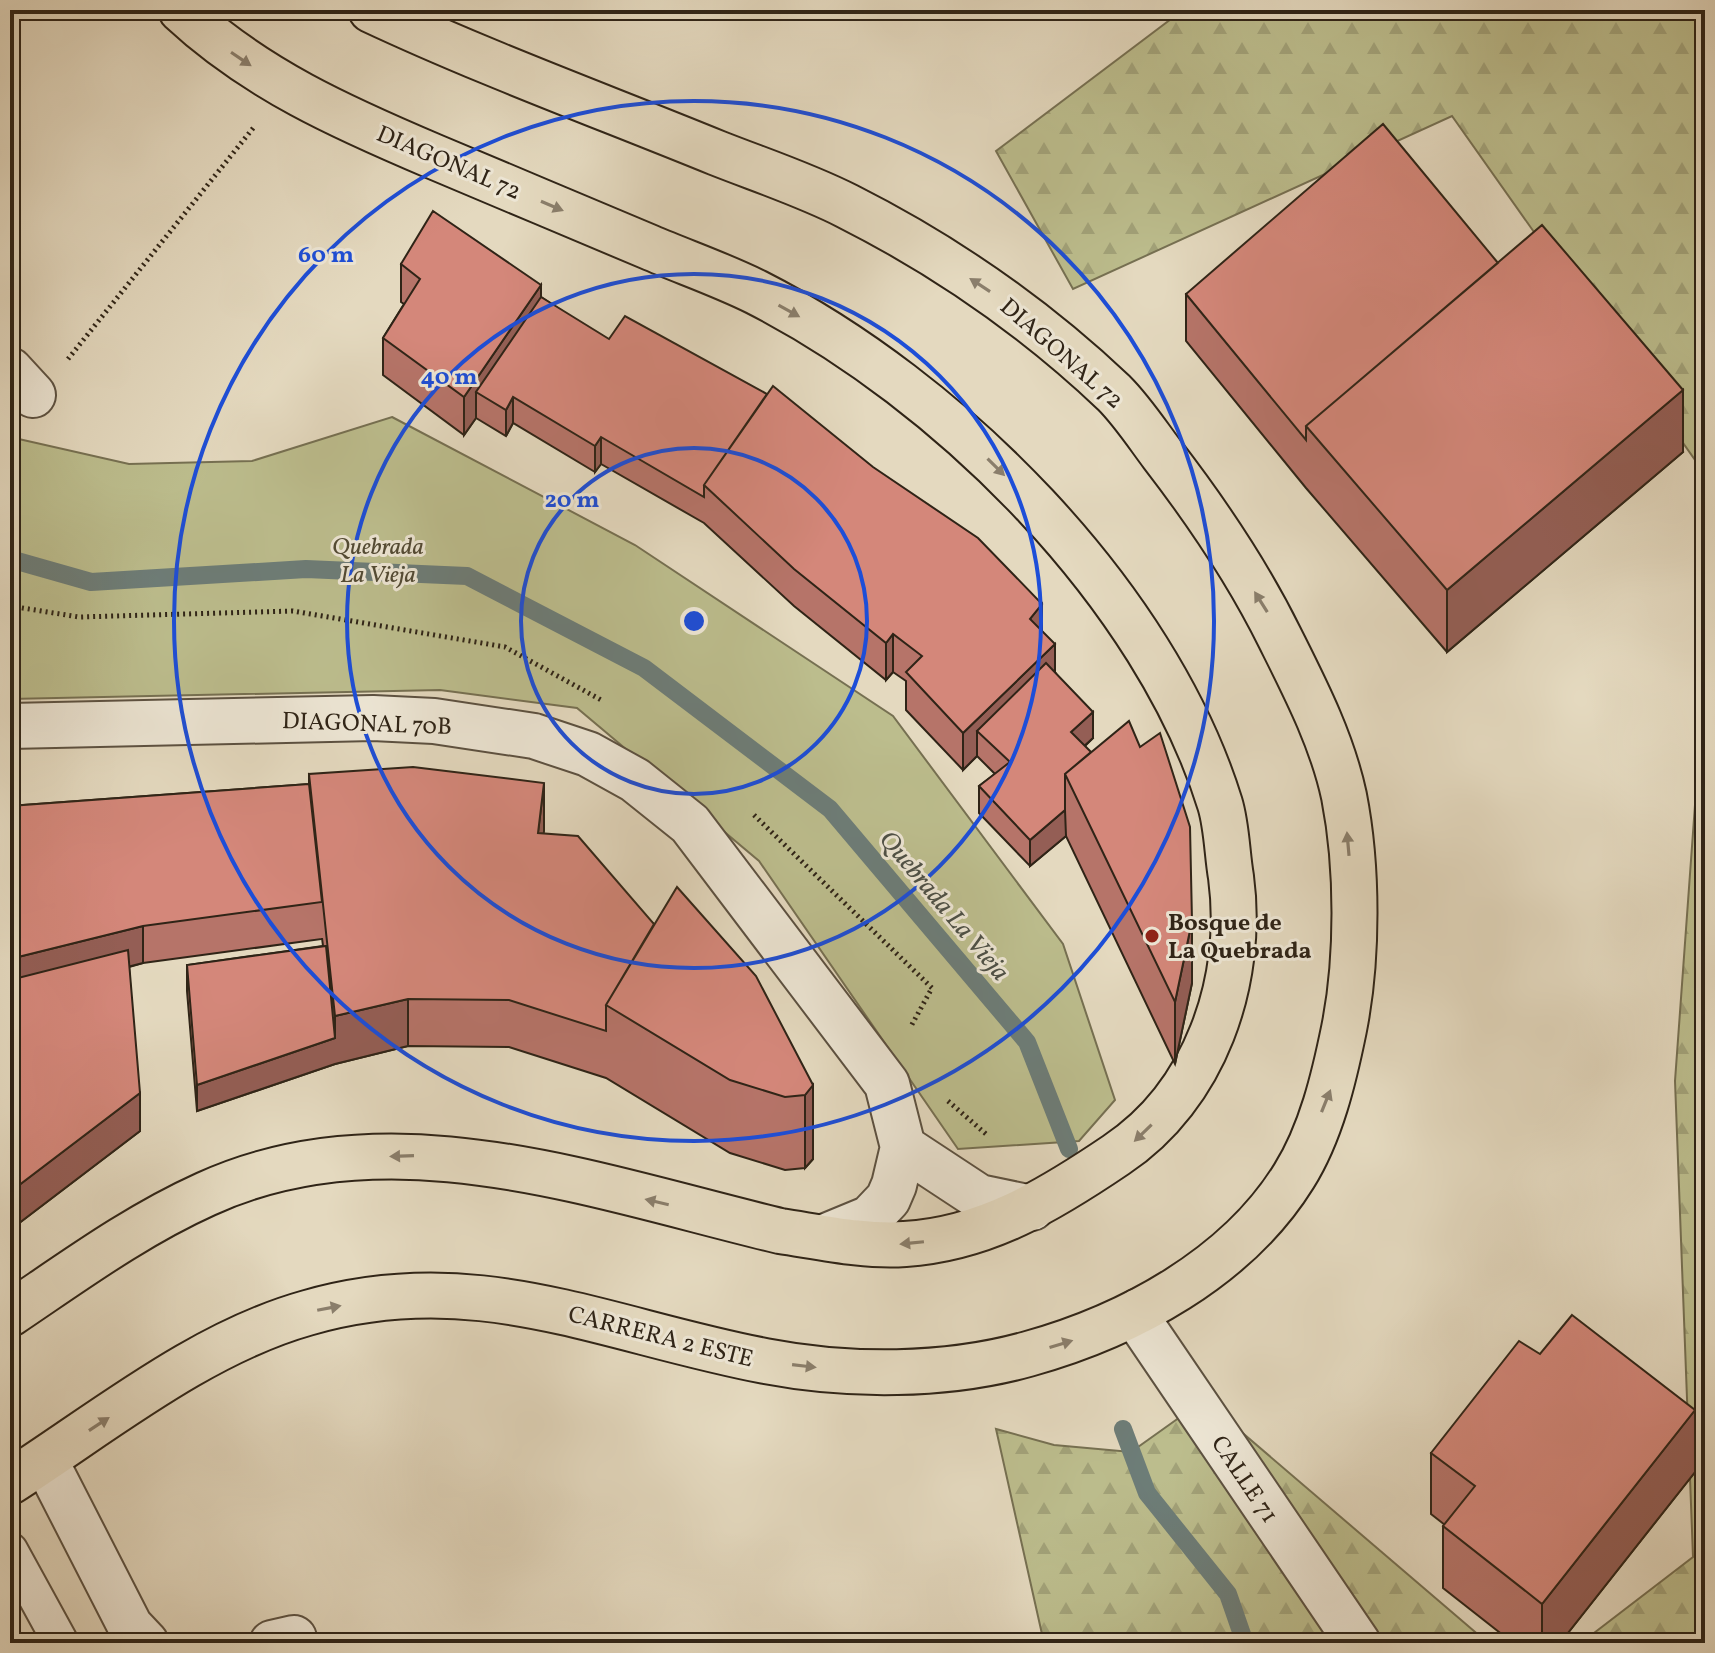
<svg xmlns="http://www.w3.org/2000/svg" width="1715" height="1653" font-family="Vollkorn,serif">
  <style>
    .forest { fill: url(#forest-firs); stroke: #767052; stroke-width: 2 }
    .park { fill: #bcbd8d; stroke: #767052; stroke-width: 2 }
    .lines { fill: none; stroke-linecap: round; stroke-linejoin: round }
    .stream { stroke: #6d7d78; stroke-width: 18 }
    .service-casing { stroke: #5c5141; stroke-width: 38 }
    .minor-casing { stroke: #5c5141; stroke-width: 48 }
    .primary-casing { stroke: #2f2417; stroke-width: 48 }
    .path { stroke: #2f2417; stroke-width: 5; stroke-dasharray: 2 4; stroke-linecap: butt }
    .service { stroke: #ede6d5; stroke-width: 34 }
    .minor { stroke: #ede6d5; stroke-width: 44 }
    .primary { stroke: #e4d9bf; stroke-width: 44 }
    .wall { fill: #b67469; stroke: #2f2417; stroke-width: 2 }
    .shaded-wall { fill: #945e55; stroke: #2f2417; stroke-width: 2 }
    .building { fill: #d4877a; stroke: #2f2417; stroke-width: 2 }
    .oneway { fill: #8a7e6b }
    .ring { fill: none; stroke: #1d4ed8; stroke-width: 4 }
    .poi-dot { fill: #8f2418; stroke: #ede6d5; stroke-width: 3 }
    .labels { text-anchor: middle; stroke-width: 6; stroke-linejoin: round; paint-order: stroke }
    .street-label { font-size: 24px; fill: #2f2417; stroke: #ede6d5 }
    .park-label { font-size: 24px; font-style: italic; fill: #524a34; stroke: #ede6d5 }
    .poi-label { font-size: 24px; font-weight: bold; fill: #2f2417; stroke: #ede6d5; text-anchor: start }
    .water-label { font-size: 26px; font-style: italic; fill: #4e5147; stroke: #ede6d5 }
    .centre { fill: #1d4ed8; stroke: #ede6d5; stroke-width: 4 }
    .ring-label { font-size: 24px; text-anchor: middle; font-weight: bold; fill: #1d4ed8; stroke: #ede6d5; stroke-width: 6; stroke-linejoin: round; paint-order: stroke }
  </style>
  <defs>
    <pattern id="forest-firs" width="22" height="20" patternUnits="userSpaceOnUse" patternTransform="scale(2)"><rect width="22" height="20" fill="#bcbd8d"/><path d="M5 1l3.5 6h-7zM16 11l3.5 6h-7z" fill="#a2a279"/></pattern>
  </defs>
  <rect width="100%" height="100%" fill="#e4d9bf"/>
  <filter id="stains"><feTurbulence type="fractalNoise" baseFrequency=".0025" numOctaves="4"/><feColorMatrix values="0 0 0 0 .2 0 0 0 0 .09 0 0 0 0 .02 0 0 0 .5 -.17"/></filter>
  <radialGradient id="worn" r=".72"><stop offset=".6" stop-color="#630" stop-opacity="0"/><stop offset="1" stop-color="#630" stop-opacity=".3"/></radialGradient>
  <path class="forest" d="M1183 10H1705V474L1452 116 1073 289 996 151Z
    M1705 667V1643H1581L1693 1557 1675 1081Z
    M1204 1400 1488 1643H1044L996 1429 1054 1445 1131 1452Z"/>
  <path class="park" d="M392 417 635 545 893 716 1063 944 1115 1100 1079 1141 958 1149 759 861 577 708 440 690 10 699V437L129 464 252 461Z"/>
  <g class="lines">
    <path class="stream" d="M10 559 91 582 306 569 467 576 644 668 830 809 1027 1042 1069 1149
      M1123 1429 1147 1493 1228 1594 1245 1643"/>
    <g class="service-casing">
      <path id="service" d="M10 1550 61 1643"/>
    </g>
    <g class="minor-casing">
      <path id="minor" d="M10 370 33 395
        M10 726 373 718 434 721 534 736 588 754 635 780 690 824 887 1084 903 1147 894 1185 888 1199 870 1218 824 1237
        M903 1147 979 1197 1032 1208
        M1139 1311 1144 1328 1358 1643
        M45 1460 130 1626 146 1643
        M272 1643 294 1638"/>
    </g>
    <g class="primary-casing">
      <path id="primary" d="M10 1314C74 1271 135 1226 206 1194 389 1110 596 1187 780 1231 820 1237 865 1247 905 1244 986 1239 1051 1199 1116 1155 1205 1096 1245 981 1231 877 1227 854 1227 827 1220 804 1155 594 949 390 756 292 722 275 684 262 649 247 578 217 506 187 435 157 343 118 255 79 181 10
        M10 1482C102 1423 200 1343 307 1313 476 1264 603 1330 765 1361 848 1377 946 1377 1028 1354 1129 1326 1237 1268 1294 1176 1321 1133 1334 1078 1344 1029 1358 959 1358 867 1344 796 1332 740 1305 688 1280 638 1248 573 1206 511 1162 454 1147 434 1132 411 1114 393 1035 318 944 255 847 206 806 185 760 170 717 153 602 106 484 63 371 10"/>
    </g>
    <path class="path" d="M68 359 254 127
      M10 606 79 617 293 611 505 647 603 701
      M754 815 932 988 910 1028
      M948 1101 986 1134"/>
    <use href="#service" class="service"/>
    <use href="#minor" class="minor"/>
    <use href="#primary" class="primary"/>
  </g>
  <path class="wall" d="M1498 263 1683 452 1447 652 1306 488 1186 341V294Z
    M401 264 541 297 1042 631 1055 672 1093 738 1085 746 1192 983 1175 1064 1066 836 1030 866 979 813V786L995 774 977 756 963 770 906 710V681L893 672 886 680 794 606 704 523 601 464 595 472 513 423 506 436 476 418 464 435 383 375V338L404 304 401 302Z
    M309 774 544 834 654 924 813 1085V1159L805 1168 785 1170 730 1153 606 1078 509 1047 408 1046 335 1064 197 1111 187 991V965L323 946 322 938V939L143 963 129 967 140 1131 10 1230V806L309 784Z
    M1431 1453 1695 1472 1560 1643H1513L1443 1588V1526L1445 1525 1431 1514Z"/>
  <path class="shaded-wall" d="M541 285V323L476 392V418L464 435V397Z
    M1683 390V452L1447 652V590Z
    M513 397V423L506 436V410Z
    M601 437V464L595 472V446Z
    M1042 604V642L1030 619Z
    M893 634V672L886 680V643Z
    M1055 644V681L977 731V756L963 770V733Z
    M1093 712V738L1071 758V732Z
    M544 783V831L538 881V833Z
    M1065 810 1066 836 1030 866V840Z
    M1192 921V983L1175 1064V1002Z
    M143 926V963L10 997V959Z
    M408 999V1046L335 1064 197 1111V1085L335 1038V1016Z
    M813 1085V1159L805 1168V1095Z
    M140 1093V1131L10 1230V1192Z
    M1695 1410V1472L1560 1643H1542V1604Z"/>
  <path class="building" d="M1383 124 1498 263 1306 426V440L1186 294Z
    M433 211 541 285 464 397 383 338 420 279 401 264Z
    M1542 225 1683 390 1447 590 1306 426Z
    M541 297 609 339 625 316 767 394 704 485V497L601 437 595 446 513 397 506 410 476 392Z
    M773 386 873 467 978 538 1042 604 1030 619 1055 644 963 733 906 672 922 656 893 634 886 643 794 569 704 485Z
    M1046 663 1093 712 1071 732 1091 752 1065 774V810L1030 840 979 786 1010 762 977 731Z
    M1129 721 1140 747 1160 733 1190 827 1192 921 1175 1002 1065 774Z
    M413 767 544 783 538 833 578 836 654 924 606 1005V1031L509 1000 408 999 335 1016 309 774Z
    M309 784 322 902 143 926 10 959V806Z
    M677 887 756 976 813 1085 805 1095 785 1097 730 1080 606 1005Z
    M326 946 335 1038 197 1085 187 965Z
    M128 950 140 1093 10 1192V980Z
    M1572 1315 1695 1410 1542 1604 1443 1526 1475 1486 1431 1453 1519 1341 1540 1354Z"/>
  <defs><path id="oneway-solid" d="M-6-.8H1V-3.2L6.5 0L1 3.2V.8H-6Z" transform="scale(2)"/></defs>
  <g class="oneway">
    <use href="#oneway-solid" transform="translate(241 59) rotate(34)"/>
    <use href="#oneway-solid" transform="translate(552 206) rotate(23)"/>
    <use href="#oneway-solid" transform="translate(980 285) rotate(-147)"/>
    <use href="#oneway-solid" transform="translate(789 311) rotate(29)"/>
    <use href="#oneway-solid" transform="translate(996 467) rotate(45)"/>
    <use href="#oneway-solid" transform="translate(1261 602) rotate(-122)"/>
    <use href="#oneway-solid" transform="translate(1348 844) rotate(-95)"/>
    <use href="#oneway-solid" transform="translate(1326 1101) rotate(-68)"/>
    <use href="#oneway-solid" transform="translate(1143 1133) rotate(136)"/>
    <use href="#oneway-solid" transform="translate(402 1156) rotate(178)"/>
    <use href="#oneway-solid" transform="translate(657 1202) rotate(-167)"/>
    <use href="#oneway-solid" transform="translate(912 1243) rotate(174)"/>
    <use href="#oneway-solid" transform="translate(329 1308) rotate(-11)"/>
    <use href="#oneway-solid" transform="translate(1061 1344) rotate(-17)"/>
    <use href="#oneway-solid" transform="translate(804 1366) rotate(7)"/>
    <use href="#oneway-solid" transform="translate(99 1424) rotate(-33)"/>
  </g>
  <g class="ring">
    <circle cx="694" cy="621" r="173"/>
    <circle cx="694" cy="621" r="347"/>
    <circle cx="694" cy="621" r="520"/>
  </g>
  <circle class="poi-dot" cx="1152" cy="936" r="8"/>
  <g class="labels">
    <g class="street-label">
      <text transform="translate(449 162) rotate(23)" y="8">DIAGONAL 72</text>
      <text transform="translate(1062 353) rotate(41)" y="8">DIAGONAL 72</text>
      <text transform="translate(367 723) rotate(2)" y="8">DIAGONAL 70B</text>
      <text transform="translate(661 1336) rotate(14)" y="8">CARRERA 2 ESTE</text>
      <text transform="translate(1245 1479) rotate(56)" y="8">CALLE 71</text>
    </g>
    <g class="park-label">
      <text x="378" y="554">Quebrada<tspan x="378" dy="28">La Vieja</tspan></text>
    </g>
    <g class="poi-label">
      <text x="1168" y="930">Bosque de<tspan x="1168" dy="28">La Quebrada</tspan></text>
    </g>
    <g class="water-label">
      <text transform="translate(945 905) rotate(50)" y="9">Quebrada La Vieja</text>
    </g>
  </g>
  <circle cx="694" cy="621" r="12" class="centre"/>
  <g class="ring-label">
    <text x="326" y="262">60 m</text>
    <text x="449" y="384">40 m</text>
    <text x="572" y="507">20 m</text>
  </g>
  <rect width="1715" height="1653" fill="none" stroke="#e4d9bf" stroke-width="40"/>
  <rect x="12" y="12" width="1691" height="1629" fill="none" stroke="#2f2417" stroke-width="4"/>
  <rect x="20" y="20" width="1675" height="1613" fill="none" stroke="#2f2417" stroke-width="2"/>
  <rect width="100%" height="100%" filter="url(#stains)"/>
  <rect width="100%" height="100%" fill="url(#worn)"/>
</svg>
